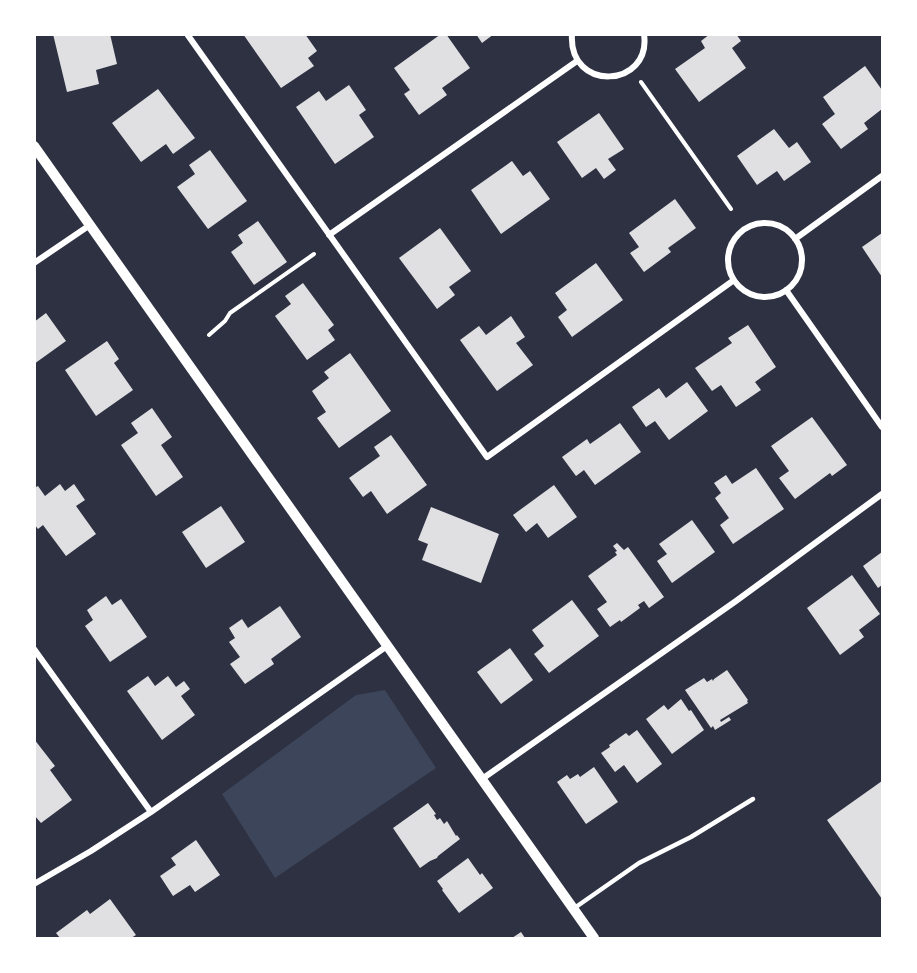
<svg xmlns="http://www.w3.org/2000/svg" width="917" height="973" font-family="Figtree,sans-serif">
  <style>
    .green { fill: #3c4559 }
    .building { fill: #e0e0e3 }
    .lines { fill: none; stroke-linecap: round; stroke-linejoin: round }
    .path { stroke: #fff; stroke-width: 4 }
    .service { stroke: #fff; stroke-width: 4.5 }
    .minor { stroke: #fff; stroke-width: 6 }
    .tertiary { stroke: #fff; stroke-width: 10 }
  </style>
  <rect width="100%" height="100%" fill="#2d3142"/>
  <path class="green" d="M385 690 436 768 275 878 222 794 356 695Z"/>
  <path class="building" d="M53 34H110L117 64 96 70 99 84 67 92Z
    M243 34H305L317 51 308 58 314 66 281 88Z
    M441 34H446L470 68 442 88 447 95 419 115 404 94 410 90 394 68Z
    M476 34H494L482 43Z
    M710 34H736L741 41 732 48 746 68 699 102 675 69 705 48 701 41Z
    M865 66 882 90V109L864 123 868 129 841 149 822 124 835 114 823 97Z
    M349 85 366 110 359 115 374 137 335 164 296 107 319 91 326 101Z
    M158 89 195 138 173 154 166 144 141 162 112 123Z
    M599 113 624 149 608 159 616 170 604 179 596 168 582 178 557 142Z
    M774 129 789 148 797 142 811 162 784 181 777 171 757 185 737 156Z
    M210 150 247 201 208 229 177 187 195 174 189 165Z
    M512 161 523 176 530 171 550 199 501 234 471 190Z
    M675 199 696 228 668 248 671 252 644 272 630 253 639 247 629 233Z
    M258 221 287 262 254 285 231 252 243 243 238 235Z
    M440 228 471 271 449 287 455 295 437 309 399 258Z
    M882 233V277L862 247Z
    M596 263 623 300 572 337 558 317 567 310 555 293Z
    M303 283 334 325 328 330 335 340 307 360 275 316 291 304 285 296Z
    M46 313 66 341 34 364V322Z
    M511 316 525 337 516 343 533 365 497 391 460 340 479 326 486 335Z
    M748 325 776 367 755 382 761 390 736 407 721 385 712 391 695 368 732 343 728 338Z
    M107 341 119 359 114 363 133 390 96 416 65 370Z
    M350 353 391 411 339 448 317 418 326 412 312 391 329 378 324 372Z
    M687 382 708 411 669 440 655 421 646 427 632 407 659 388 666 398Z
    M152 408 172 437 161 445 183 477 156 496 121 445 138 433 131 423Z
    M812 417 847 465 832 476 830 473 795 499 779 478 789 471 771 446Z
    M620 423 641 452 595 485 584 470 576 476 562 457 587 439 590 444Z
    M391 435 427 485 387 514 371 491 363 497 349 478 380 456 374 447Z
    M756 468 784 509 733 544 720 525 729 518 715 498 721 493 714 483 726 475 732 484Z
    M60 484 65 491 74 484 85 500 76 506 96 534 66 556 43 525 38 529 34 524V488L38 486 45 496Z
    M554 485 577 517 548 538 537 523 526 532 513 515Z
    M221 506 245 542 206 568 182 532Z
    M431 507 499 534 481 583 422 560 428 544 418 540Z
    M692 520 715 552 672 583 657 561 667 554 659 544Z
    M617 543 624 550 628 547 664 597 649 608 644 601 638 605 640 608 621 622 620 620 610 627 597 609 607 602 588 576 617 555 615 552 617 551 613 546Z
    M882 552V585L878 588 863 566Z
    M852 575 880 614 859 630 864 637 840 655 807 608Z
    M106 596 112 605 121 599 147 637 110 662 85 626 93 620 87 610Z
    M572 600 599 636 549 673 534 654 544 646 532 630Z
    M280 606 301 637 271 659 274 664 245 684 230 664 240 657 229 642 235 638 229 628 242 619 248 628Z
    M510 648 533 680 501 704 477 672Z
    M727 670 748 700 747 701 748 703 720 720 721 722 729 717 731 720 715 730 713 726 711 728 685 690 704 678 707 682 712 679 713 681 714 679Z
    M148 676 155 686 168 676 176 687 184 681 190 689 181 696 195 715 162 740 127 691Z
    M681 699 689 711 691 710 704 730 672 754 646 719 664 705 668 710Z
    M637 730 662 764 637 783 624 765 615 772 601 753 610 747 609 745 626 733 629 736Z
    M34 739 55 766 50 770 72 800 41 823 34 815Z
    M594 767 618 802 586 824 557 782 567 775 570 779 578 774 580 777Z
    M882 781V899L827 820Z
    M428 803 436 814 434 815 437 820 440 818 444 824 447 821 456 836 457 835 460 839 438 856 437 858 430 861 420 868 393 828Z
    M196 840 220 875 195 892 190 885 173 896 160 876 176 865 171 858Z
    M468 858 480 875 482 873 493 888 459 913 442 890 443 889 437 881Z
    M110 899 136 935 131 938H60L56 933 87 910 90 914Z
    M521 932 525 938H512Z"/>
  <g class="lines">
    <path class="path" d="M641 82 731 209
      M209 335 225 321 230 313 314 254"/>
    <path class="service" d="M573 909 639 863 691 837 753 799"/>
    <path class="minor" d="M187 34 487 457 734 280
      M572 34C568 93 652 88 644 34
      M728 260a37 37 0 1 1 74 0a37 37 0 1 1-74 0Z
      M329 235 577 61
      M795 239 882 176
      M34 263 90 225
      M786 290 882 427
      M34 649 151 812
      M482 779 736 601 882 494
      M34 884 91 851 151 812 387 646"/>
    <path class="tertiary" d="M34 146 594 938"/>
  </g>
  <rect width="917" height="973" fill="none" stroke="#ffffff" stroke-width="72"/>
</svg>
